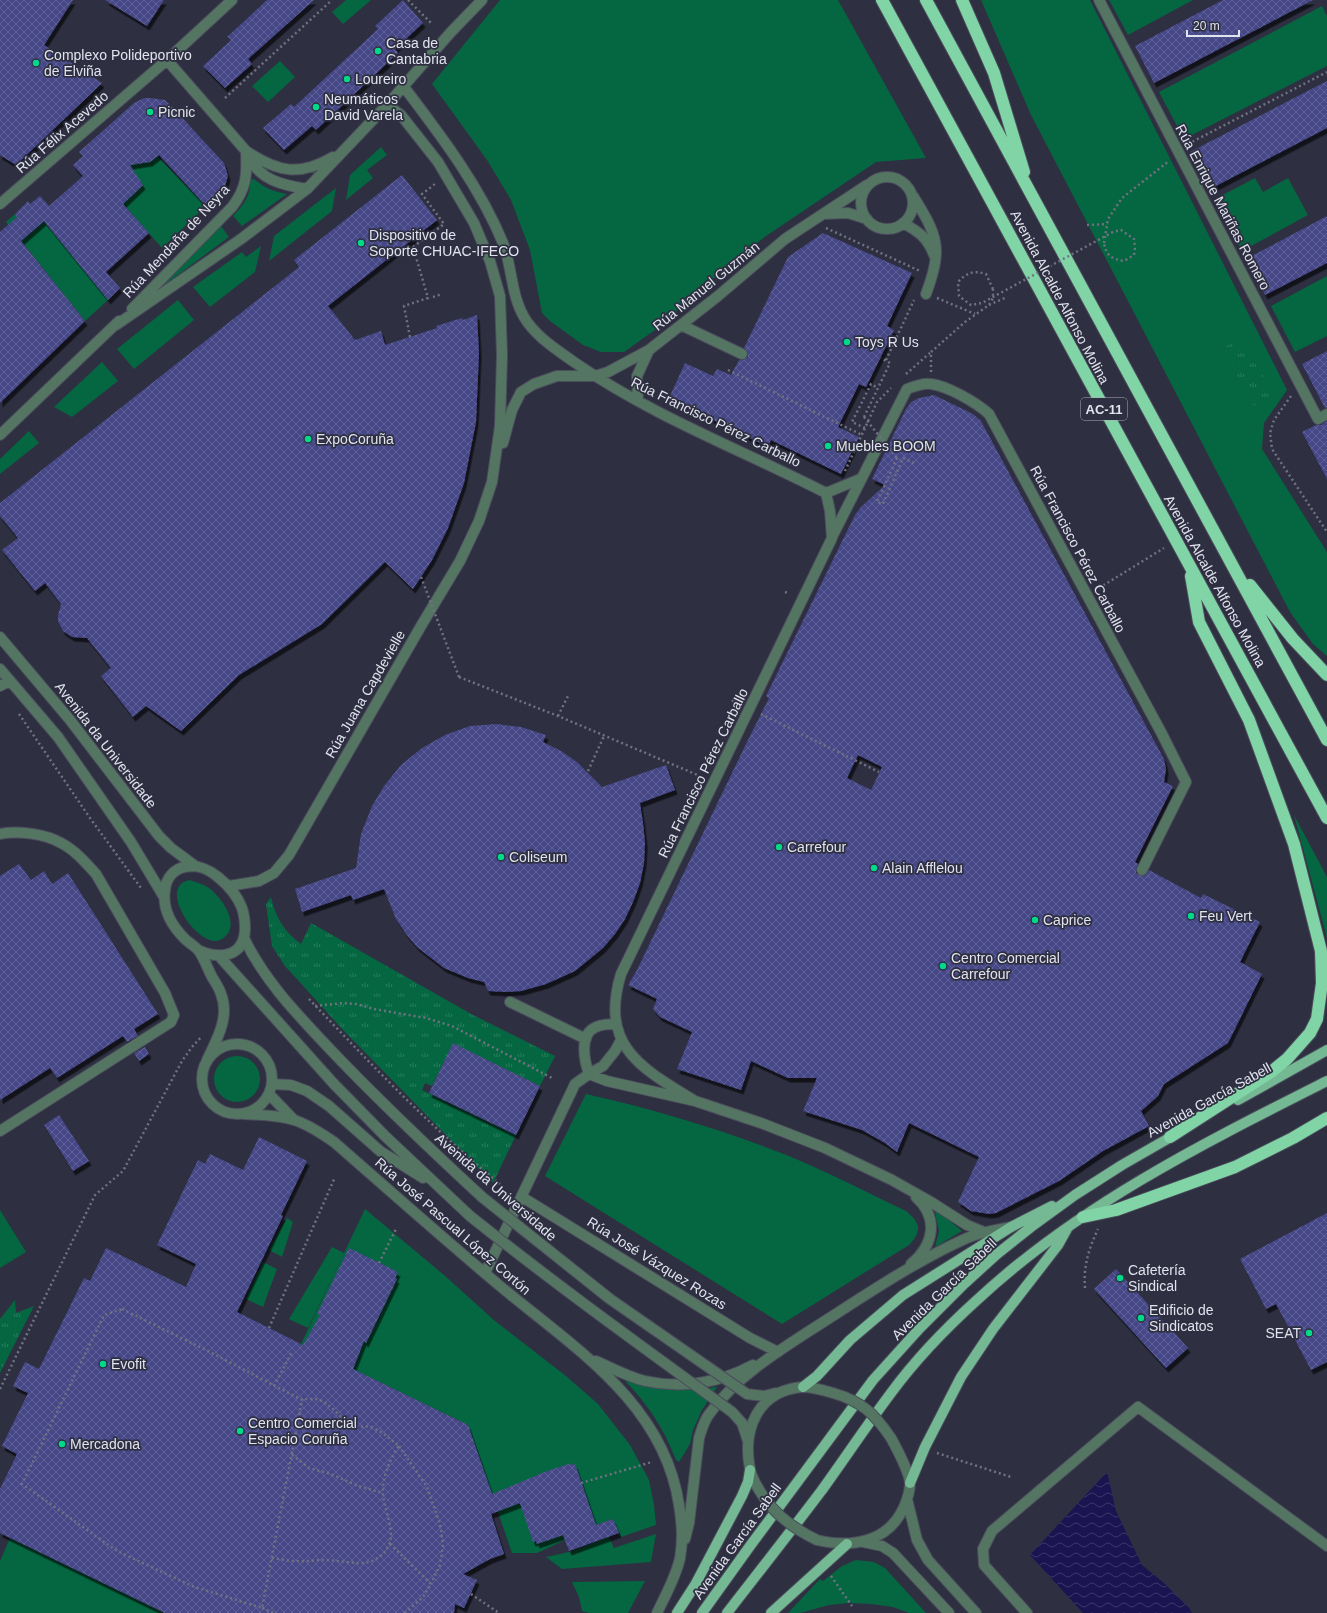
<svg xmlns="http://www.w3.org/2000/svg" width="1327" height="1613" font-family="Arial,sans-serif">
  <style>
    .green { fill: #056741 }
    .park { fill: url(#park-tufts) }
    .water { fill: url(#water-waves) }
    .building { fill: url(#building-cross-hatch); fill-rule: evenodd; filter: url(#shadow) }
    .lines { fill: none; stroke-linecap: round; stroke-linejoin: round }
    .minor-casing { stroke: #4b4c5c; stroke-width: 12 }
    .major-casing { stroke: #4b4c5c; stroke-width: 12 }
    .highway-casing { stroke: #4b4c5c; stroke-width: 14 }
    .path { stroke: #717281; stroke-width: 2.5; stroke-dasharray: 2 3; stroke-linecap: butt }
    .minor { stroke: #557563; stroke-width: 10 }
    .major { stroke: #74b993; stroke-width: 10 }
    .highway { stroke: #80d4a6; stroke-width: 12 }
    .minor-bridge-casing { stroke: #4b4c5c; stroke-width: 12; stroke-linecap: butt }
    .path-bridge { stroke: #717281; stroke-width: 2.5; stroke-dasharray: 2 3; stroke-linecap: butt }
    .minor-bridge { stroke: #557563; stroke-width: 10 }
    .poi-dot { fill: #00d98c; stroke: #2e2f40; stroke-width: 1.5 }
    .labels { text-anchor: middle; stroke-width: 3.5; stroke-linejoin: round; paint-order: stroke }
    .shield { fill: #2e2f40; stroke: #abadba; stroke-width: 1 }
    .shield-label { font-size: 13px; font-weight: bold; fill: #e1e3ee }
    .poi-label { font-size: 14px; fill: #e1e3ee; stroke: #2e2f40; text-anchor: start }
    .street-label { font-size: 14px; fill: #e1e3ee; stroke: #2e2f40 }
  </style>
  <defs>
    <pattern id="park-tufts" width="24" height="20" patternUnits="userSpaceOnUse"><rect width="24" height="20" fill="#056741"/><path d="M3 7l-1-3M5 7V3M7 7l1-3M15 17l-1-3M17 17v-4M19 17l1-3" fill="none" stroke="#297d5d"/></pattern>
    <pattern id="water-waves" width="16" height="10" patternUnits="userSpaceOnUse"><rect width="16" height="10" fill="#1a1450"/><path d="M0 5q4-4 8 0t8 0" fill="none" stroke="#3b366a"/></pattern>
    <pattern id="building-cross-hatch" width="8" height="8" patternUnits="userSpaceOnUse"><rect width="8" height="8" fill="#454687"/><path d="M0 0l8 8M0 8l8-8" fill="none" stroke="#606198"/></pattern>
    <filter id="shadow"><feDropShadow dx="2.5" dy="4.5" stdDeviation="0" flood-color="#0009"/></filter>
  </defs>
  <rect width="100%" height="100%" fill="#2e2f40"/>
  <path class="green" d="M346 0H371L343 24 332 12Z
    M500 0H838L926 158 876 162 766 236 709 282 655 330 624 352H601L583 345 550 321 542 313 530 250 511 200 487 160 432 84Z
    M981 0H1090L1287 390 1264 423 1262 449 1327 552V656L1313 644 1290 612 1031 115Z
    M1109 0H1193L1128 35Z
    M1322 6 1327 16V66L1184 139 1159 92Z
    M280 61 295 77 268 102 252 86Z
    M100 134 131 162 139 164 150 162 156 155 206 206 162 248 123 204Z
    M381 147 387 155 367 170 373 178 346 200 350 175Z
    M1255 178 1263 192 1288 178 1308 215 1242 251 1215 199Z
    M254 179C263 187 274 192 287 194L242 226 233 216C243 205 251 196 250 180Z
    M336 188 332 211 269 261 274 236Z
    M15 214 31 233 44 221 108 300 85 321 6 222Z
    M221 226 229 237 156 291 155 289Z
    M261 246 255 272 210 307 193 287 242 252 246 257Z
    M1327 276V336L1295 352 1271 306Z
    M178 300 194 320 134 369 117 349Z
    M102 362 118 381 72 417 54 407Z
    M29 431 39 443 0 474V459Z
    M1294 815 1327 877V938Z
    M189 880C196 882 203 884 209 888 223 899 242 926 222 939 203 952 164 899 181 884 182 882 187 881 189 880Z
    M214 1079a23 23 0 1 1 46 0a23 23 0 1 1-46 0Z
    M586 1094C653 1109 720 1129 784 1154 826 1171 866 1192 906 1211 921 1223 922 1231 909 1245L782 1324 545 1176Z
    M934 1208 962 1231 935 1247 939 1231Z
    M365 1209 444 1275 495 1321 566 1376 598 1404 630 1445 649 1480 654 1505 656 1525 621 1537 613 1519 564 1537 565 1540 537 1553H512L468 1425 301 1344Z
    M0 1210 26 1252 0 1268Z
    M287 1218 293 1222 282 1257 269 1250Z
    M332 1247 344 1253 308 1328 289 1319Z
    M263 1262 277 1269 263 1307 246 1299Z
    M625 1381 684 1390 717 1387 702 1410 693 1430 690 1444 679 1462 676 1460C664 1429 648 1404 625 1381Z
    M656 1534 651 1562 562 1569 546 1557 569 1552 609 1537 614 1548Z
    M10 1538 165 1613H0V1561Z
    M856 1560 874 1562 885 1568 926 1613H909L893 1607 871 1604 849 1603 829 1605 800 1613H788L820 1579 823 1581 842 1566Z
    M645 1581 628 1613H589L582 1611 579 1597 572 1582Z"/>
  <path class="park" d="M1242 337 1274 396 1254 406 1223 348Z
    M271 897C275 916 284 932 301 944L311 923 473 1015 555 1056 540 1086 453 1044 432 1086 425 1083 422 1090 516 1135 493 1183 344 1031 285 966 272 946 266 904Z
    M15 1300 16 1313 34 1306 0 1373V1319Z"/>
  <path class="water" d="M1107 1472 1116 1511 1142 1565 1164 1583 1189 1608 1192 1613H1083L1030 1555Z"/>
  <path class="building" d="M0 0H73L44 45 102 83 16 165 0 155Z
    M105 0H164L147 26Z
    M267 0H314L248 59 252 64 225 88 203 66 231 40 227 37Z
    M403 0 423 23 395 49 398 53 316 130 312 126 284 150 263 128 291 104 294 107 378 29 375 26Z
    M1223 0H1313L1154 83 1135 46Z
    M1327 81V128L1210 189 1190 152Z
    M144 98H150L165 100 174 109 224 163 228 176 225 186 206 206 159 155 150 162 130 165 143 185 123 204 149 233 106 272 120 288 108 300 44 221 21 241 85 321 0 403V232L17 217 15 214 28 201 30 204 40 196 49 206 83 176 73 165 83 156 79 152 134 103Z
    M402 175 437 220 328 306 355 340 381 331 385 345 437 328 436 326 462 318 463 320 477 315 479 353 476 422 464 483 448 528 432 560 413 589 385 562 322 624 239 675 181 731 146 706 133 717 101 676 111 668 87 638 72 637 63 631 58 621V615L61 604 45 583 35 591 2 550 18 538 0 516V503L299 267 294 260Z
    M1327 216V263L1265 295 1246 259Z
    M823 233 912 273 887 326 894 330 866 387 859 384 838 427 859 437 841 474 771 440 768 447 669 398 685 363 713 376 717 369 731 375 739 360H743L748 357V353L744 348 788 257Z
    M1327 351V408H1325L1302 364Z
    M934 395 973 414 981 421 1164 759 1166 769 1164 782 1173 786 1135 862 1138 864 1136 870V873L1143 876 1146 875 1149 870 1201 898 1203 894 1260 922 1240 962 1262 974 1228 1043 1164 1084 1158 1096 1141 1111 1149 1126 1103 1151 1059 1181 996 1213 989 1214 971 1211 958 1202 979 1157 909 1123 897 1152 885 1143 862 1130 803 1111 817 1078H788L751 1061 741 1090 677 1069 692 1032 660 1017 653 1009 657 999 628 985 637 970 745 746 769 698 766 696 855 515 861 507 885 485 872 479 906 409 911 402 919 398ZM858 755 882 767 871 790 847 778Z
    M1327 421V479L1302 432 1316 425H1321Z
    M496 724 521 727 546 735 543 742 561 751 577 762 602 787 666 765 675 790 640 803 643 823 645 843 644 863 640 883 633 902 625 919 615 934 603 948 575 971 546 984 521 991 507 992 488 991 484 982 468 978 444 968 417 947 406 934 396 919 384 889 353 900 351 895 302 912 295 889 356 868 361 834 372 806 384 786 401 765 422 748 445 735 470 726Z
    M19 864 31 880 44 871 52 884 68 873 158 1014 134 1029 138 1036 127 1042 123 1036 57 1078 50 1068 0 1100V876Z
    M453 1043 540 1086 516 1135 429 1093Z
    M145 1047 149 1054 139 1061 134 1053Z
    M59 1115 89 1161 73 1171 44 1125Z
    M259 1137 307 1161 281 1215 283 1216 237 1312 303 1345 320 1315 317 1314 349 1248 398 1272 395 1278 397 1279 366 1343 364 1341 353 1369 468 1425 492 1494 547 1471 572 1463V1465L575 1464 596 1525 613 1519 619 1533 569 1551 563 1535 537 1544 536 1541 533 1542 520 1503 491 1514 504 1554 490 1559 463 1574 477 1580 464 1608 455 1604 454 1613H165L0 1533V1489L17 1454 2 1446 28 1393 13 1386 25 1362 39 1369 84 1278 90 1281 106 1248 186 1287 196 1264 157 1245 198 1160 205 1164 210 1154 243 1170Z
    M1327 1213V1362L1311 1370 1276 1304 1266 1309 1240 1259Z
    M1116 1269 1188 1348 1166 1368 1094 1289Z"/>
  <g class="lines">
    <g class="minor-casing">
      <path id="minor" d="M1099 0 1318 419 1327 414
        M167 60 246 151C278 172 299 177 333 157
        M404 87C441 136 479 185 503 243 512 266 511 295 524 317 535 336 556 349 574 362 652 416 742 450 826 493L830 511 832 538 621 974C599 1046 641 1068 695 1101
        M248 155C259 180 282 185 307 189
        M861 203a26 26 0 1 1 52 0a26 26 0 1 1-52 0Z
        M913 196C938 236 943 248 926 294
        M0 204 167 60 232 0
        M823 214 848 213 867 219
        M903 223C919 232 927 237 934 255
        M132 309 232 207C247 188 247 174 246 151
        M116 325 241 239 307 189 387 105 451 32 482 0
        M681 325 742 354
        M638 400 637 376 649 350 718 296 785 239 867 185
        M0 435 119 321
        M503 443 512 410 521 392 534 384 557 376H595L608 372 649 350
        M826 493 860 479
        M832 537 907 389C915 386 923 383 931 384 948 386 977 403 989 414L1161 732 1186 782 1142 870
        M0 637 70 720 159 836 171 848 194 865
        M0 669 58 737 131 842 164 897
        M0 686 10 681
        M0 834C17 830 46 834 61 843 75 850 86 863 96 874L165 993 174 1015 171 1022 160 1029 0 1131
        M229 886 259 881 274 873 289 855 421 626 460 561 479 521 492 482 500 426 502 355 500 296 490 261 474 223 438 162 401 115 387 105
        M244 938C264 980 296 1013 327 1046 377 1099 429 1148 482 1197
        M198 950C220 960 244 957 245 929 245 922 244 914 242 908 237 895 228 885 218 877 208 869 198 864 185 867 173 869 166 879 165 890 162 909 172 926 185 939 189 943 195 946 199 951 204 958 207 967 211 975 214 981 219 987 221 994 230 1017 217 1039 207 1060
        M219 956 334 1084 385 1136 470 1216
        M510 1002 586 1039
        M616 1024C609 1024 602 1024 596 1027 579 1034 584 1060 589 1074L603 1066 615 1051 621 1040
        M202 1079a35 35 0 1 1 70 0a35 35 0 1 1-70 0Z
        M272 1084 291 1085 307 1091 329 1106 380 1151 423 1178
        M269 1094 294 1120
        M244 1114C260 1115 278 1115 294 1120 308 1124 322 1134 334 1142 389 1190 444 1239 500 1286 573 1347 664 1403 679 1505 682 1522 683 1541 680 1558 676 1577 665 1596 657 1613
        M522 1197 750 1338 778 1352
        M911 1264C934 1245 939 1218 916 1197
        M485 1273 575 1084 589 1074 607 1081 695 1101 761 1123 825 1148 892 1180 931 1202 967 1225 984 1232
        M596 1361C612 1368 628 1377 645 1381 682 1389 720 1383 753 1365
        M747 1394 764 1396 776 1393
        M732 1412 742 1423 748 1441
        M765 1499C759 1490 752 1480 750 1469 742 1429 758 1391 802 1387 813 1387 823 1390 833 1393
        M907 1499 917 1540 928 1560 976 1613
        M685 1539 689 1523 699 1438C702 1429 704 1420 710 1413 738 1374 788 1345 828 1319 873 1290 918 1260 967 1238 981 1232 996 1230 1011 1227
        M817 1540C851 1548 888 1543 904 1507 907 1500 910 1491 910 1483 909 1471 897 1449 891 1438
        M863 1542 882 1546 893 1553 949 1613
        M1027 1613 984 1565 983 1549 992 1531 1138 1407 1327 1546"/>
    </g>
    <g class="major-casing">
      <path id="major" d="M1238 1100 1327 1050
        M803 1387 817 1376 850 1340 903 1295 1011 1227 1052 1206
        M910 1483 925 1447 961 1377 993 1329 1058 1245 1068 1227
        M677 1613 695 1585 742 1496 748 1482 750 1470
        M702 1613 750 1546 873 1380 920 1328 964 1284 997 1254 1031 1227 1075 1195 1122 1165 1176 1134
        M727 1613C759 1572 791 1531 822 1490 845 1458 867 1425 891 1393 916 1359 946 1328 977 1300 1079 1205 1204 1143 1327 1081
        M771 1613 847 1544"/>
    </g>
    <g class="highway-casing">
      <path id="highway" d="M882 0 1327 818
        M926 0 1327 740
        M962 0 994 73 1024 172
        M1250 585 1293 639 1327 675
        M1170 1137 1271 1072 1287 1059 1310 1033 1317 1019 1322 983 1321 951 1294 844 1249 720 1199 622 1191 576
        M1083 1217 1116 1210 1235 1167 1293 1138 1327 1118"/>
    </g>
    <path class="path" d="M408 0 432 24
      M225 98 332 0
      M1188 144 1327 72
      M1087 225 1107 224
      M826 228 920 271
      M1104 243 1108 219 1122 198 1169 161
      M433 297 442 294
      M937 298 975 314
      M989 305 1007 297
      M410 337 404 306 428 298 413 247 444 224 422 194 435 184
      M886 360 914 300
      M728 370 862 435
      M931 372V352L965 322 989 305 993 298V289
      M906 374 931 352
      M1291 396 1274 420 1270 433 1272 449 1327 532
      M864 417 890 363 881 358
      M865 428 852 422 871 384 878 388
      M897 458 877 502 883 504 903 458 914 463
      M845 471 877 402 891 388
      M1099 588 1164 548
      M785 592 788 593
      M459 677 558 716 700 776
      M732 700 735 702
      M19 714 90 818 141 888
      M761 714 879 772
      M558 716 569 694
      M588 771 604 736
      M309 999C370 1063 431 1128 500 1184
      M315 1006 343 1003 356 1004 374 1009 426 1018 452 1026 552 1078
      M379 1263 396 1229
      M1085 1288C1083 1267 1089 1248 1098 1229
      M122 1309 208 1351 302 1400 262 1608 192 1586 117 1551 22 1484 104 1315Z
      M269 1328 335 1177
      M274 1386 292 1352
      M0 1389 95 1195 123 1171 182 1061 192 1047 202 1036
      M399 1446 427 1487 440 1524 443 1545 440 1565 431 1584
      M937 1453 1011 1477
      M292 1455 309 1468 331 1474 358 1486 383 1493
      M581 1483 652 1462
      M390 1544 431 1584 423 1597 405 1613
      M272 1558C280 1559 288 1561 296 1561 305 1562 314 1560 323 1560 336 1560 348 1563 360 1563 376 1564 392 1550 391 1533 390 1520 384 1507 383 1494 382 1477 390 1459 399 1446 390 1439 381 1430 370 1427 363 1425 359 1429 349 1424 346 1422 343 1419 340 1416 327 1403 321 1396 302 1400
      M831 1576 852 1606
      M471 1594 499 1613
      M262 1608 274 1613"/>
    <use href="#minor" class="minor"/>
    <use href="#major" class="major"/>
    <use href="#highway" class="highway"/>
    <g class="minor-bridge-casing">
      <path id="minor-bridge" d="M482 1197 610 1299 747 1394
        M470 1216C555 1284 644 1348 732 1412
        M833 1393C861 1401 874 1413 891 1438
        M765 1499C779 1518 796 1530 817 1540"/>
    </g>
    <path class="path-bridge" d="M993 289 986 274C974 270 966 273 958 282L959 296 971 305 982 303 1113 232 1121 230 1134 239 1135 248 1134 255 1124 261C1111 259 1106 255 1104 243
      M864 417 897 458
      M421 577 459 677"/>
    <use href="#minor-bridge" class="minor-bridge"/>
  </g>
  <g class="poi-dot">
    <circle cx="378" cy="51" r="4"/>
    <circle cx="36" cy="63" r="4"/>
    <circle cx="347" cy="79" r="4"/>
    <circle cx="316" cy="107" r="4"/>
    <circle cx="150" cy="112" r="4"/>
    <circle cx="361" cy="243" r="4"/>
    <circle cx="847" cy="342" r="4"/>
    <circle cx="308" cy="439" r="4"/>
    <circle cx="828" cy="446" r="4"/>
    <circle cx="779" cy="847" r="4"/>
    <circle cx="501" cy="857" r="4"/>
    <circle cx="874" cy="868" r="4"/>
    <circle cx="1191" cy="916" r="4"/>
    <circle cx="1035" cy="920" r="4"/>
    <circle cx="943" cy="966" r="4"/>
    <circle cx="1120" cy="1278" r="4"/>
    <circle cx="1141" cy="1318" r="4"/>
    <circle cx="1309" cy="1333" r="4"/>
    <circle cx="103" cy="1364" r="4"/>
    <circle cx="240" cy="1431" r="4"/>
    <circle cx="62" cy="1444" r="4"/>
  </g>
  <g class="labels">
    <rect class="shield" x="1081" y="398" width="46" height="22" rx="3"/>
    <g class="shield-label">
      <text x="1104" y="414">AC-11</text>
    </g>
    <g class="poi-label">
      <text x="386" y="48">Casa de<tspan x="386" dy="16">Cantabria</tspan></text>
      <text x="44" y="60">Complexo Polideportivo<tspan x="44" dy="16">de Elviña</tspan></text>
      <text x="355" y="84">Loureiro</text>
      <text x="324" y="104">Neumáticos<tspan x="324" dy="16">David Varela</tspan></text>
      <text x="158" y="117">Picnic</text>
      <text x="369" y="240">Dispositivo de<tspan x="369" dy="16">Soporte CHUAC-IFECO</tspan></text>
      <text x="855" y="347">Toys R Us</text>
      <text x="316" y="444">ExpoCoruña</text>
      <text x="836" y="451">Muebles BOOM</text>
      <text x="787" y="852">Carrefour</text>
      <text x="509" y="862">Coliseum</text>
      <text x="882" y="873">Alain Afflelou</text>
      <text x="1199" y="921">Feu Vert</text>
      <text x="1043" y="925">Caprice</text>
      <text x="951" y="963">Centro Comercial<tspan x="951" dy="16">Carrefour</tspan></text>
      <text x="1128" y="1275">Cafetería<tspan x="1128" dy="16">Sindical</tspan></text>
      <text x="1149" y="1315">Edificio de<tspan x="1149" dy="16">Sindicatos</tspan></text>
      <text x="1301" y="1338" text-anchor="end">SEAT</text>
      <text x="111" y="1369">Evofit</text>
      <text x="248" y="1428">Centro Comercial<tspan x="248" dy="16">Espacio Coruña</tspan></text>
      <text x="70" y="1449">Mercadona</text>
    </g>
    <g class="street-label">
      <text transform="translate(62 132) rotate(-41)" y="5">Rúa Félix Acevedo</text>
      <text transform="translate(1223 207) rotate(62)" y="5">Rúa Enrique Mariñas Romero</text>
      <text transform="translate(176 241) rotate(-47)" y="5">Rúa Mendaña de Neyra</text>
      <text transform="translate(706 286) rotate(-39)" y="5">Rúa Manuel Guzmán</text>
      <text transform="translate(1060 297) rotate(62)" y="5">Avenida Alcalde Alfonso Molina</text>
      <text transform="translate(716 422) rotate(26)" y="5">Rúa Francisco Pérez Carballo</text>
      <text transform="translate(1078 549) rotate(62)" y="5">Rúa Francisco Pérez Carballo</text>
      <text transform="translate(1215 581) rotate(61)" y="5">Avenida Alcalde Alfonso Molina</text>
      <text transform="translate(365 694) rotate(-60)" y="5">Rúa Juana Capdevielle</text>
      <text transform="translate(106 745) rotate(52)" y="5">Avenida da Universidade</text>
      <text transform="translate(703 773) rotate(-64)" y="5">Rúa Francisco Pérez Carballo</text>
      <text transform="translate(1209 1100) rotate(-29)" y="5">Avenida García Sabell</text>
      <text transform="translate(496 1187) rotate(41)" y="5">Avenida da Universidade</text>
      <text transform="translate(453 1226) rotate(41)" y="5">Rúa José Pascual López Cortón</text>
      <text transform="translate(657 1263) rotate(32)" y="5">Rúa José Vázquez Rozas</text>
      <text transform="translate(944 1289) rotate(-44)" y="5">Avenida García Sabell</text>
      <text transform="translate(737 1541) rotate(-54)" y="5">Avenida García Sabell</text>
    </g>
  </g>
  <path d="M1187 30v6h52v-6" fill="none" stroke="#e1e3ee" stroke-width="2"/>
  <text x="1193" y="30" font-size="12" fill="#e1e3ee" stroke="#2e2f40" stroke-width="3" paint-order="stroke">20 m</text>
</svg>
